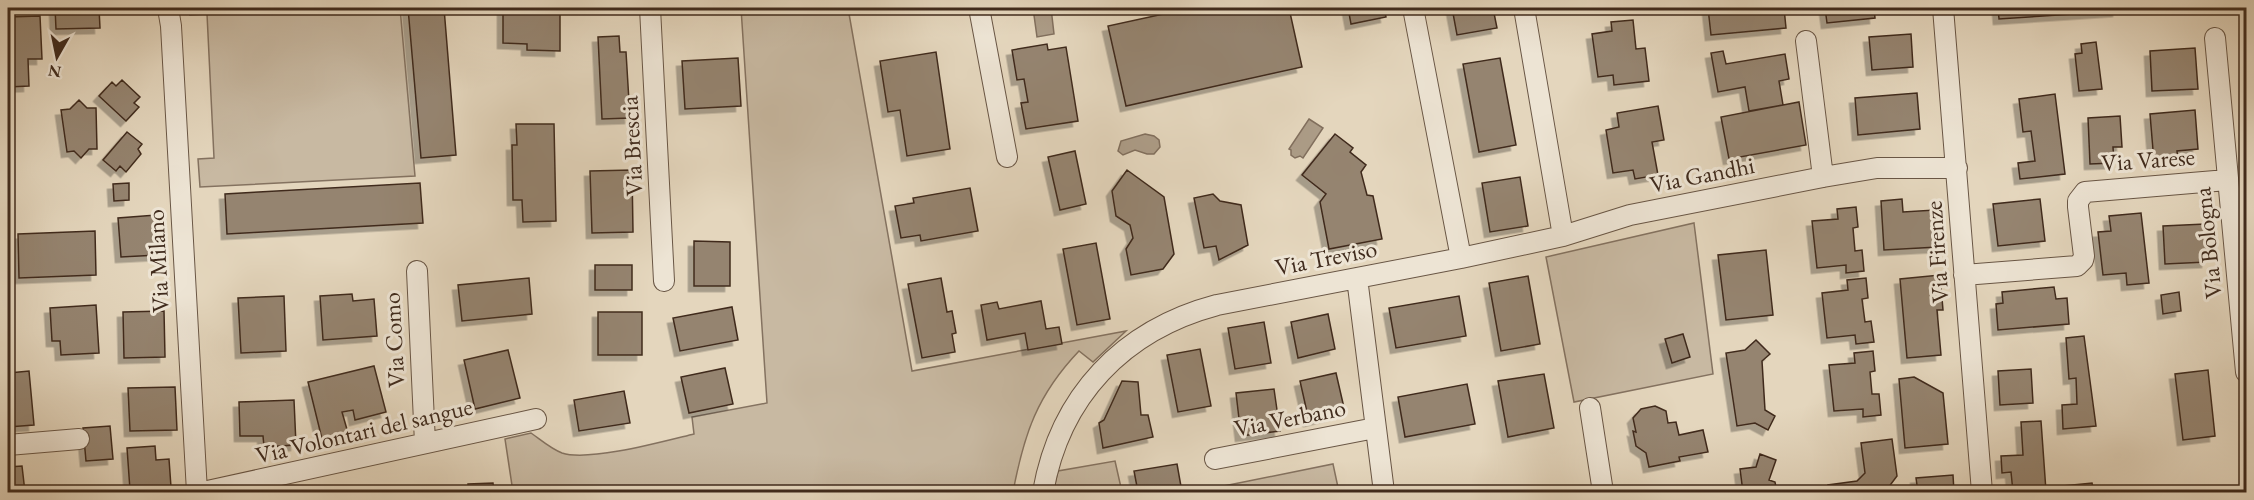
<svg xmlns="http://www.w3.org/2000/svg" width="2254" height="500" font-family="'EB Garamond',serif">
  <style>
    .green { fill: #c8b9a2; stroke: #847260; stroke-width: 1.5 }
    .water { fill: #ac9c87; stroke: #816f5d; stroke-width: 1.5 }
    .building { fill: #958470; stroke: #402b1d; stroke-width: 1.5; filter: url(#shadow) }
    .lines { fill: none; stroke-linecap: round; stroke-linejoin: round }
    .street-casing { stroke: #695645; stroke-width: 22 }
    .street { stroke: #ede4d4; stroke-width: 20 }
    .labels { text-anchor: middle; stroke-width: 6; stroke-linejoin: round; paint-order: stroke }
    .street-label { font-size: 24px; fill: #402b1d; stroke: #ede4d4 }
  </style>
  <defs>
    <filter id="shadow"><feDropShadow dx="-5.5" dy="5.5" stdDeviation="0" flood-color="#0004"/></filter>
  </defs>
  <rect width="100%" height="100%" fill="#e4d6bd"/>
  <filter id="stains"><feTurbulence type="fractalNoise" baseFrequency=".00333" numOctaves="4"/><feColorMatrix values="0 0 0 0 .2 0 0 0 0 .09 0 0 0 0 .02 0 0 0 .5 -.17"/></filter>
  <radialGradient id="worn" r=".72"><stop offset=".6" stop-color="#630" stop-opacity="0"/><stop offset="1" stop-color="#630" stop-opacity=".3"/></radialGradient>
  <path class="green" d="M190 8H400L415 176 200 187 198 159 214 158 207 14 190 15Z
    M741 8H848L912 371 1126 331 1093 362 1079 351C1037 395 1024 434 1013 492H513L505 439 531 433C541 440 551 449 562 453 589 462 665 441 694 434L692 417 767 403Z
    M1694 223 1713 374 1574 402 1546 257Z
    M1115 461 1122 492H1053L1058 471Z
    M1333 464 1339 492H1211L1214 488Z"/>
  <path class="water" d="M1033 8H1051L1054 34 1037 37Z
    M1309 119 1323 128 1303 158 1300 156 1295 158 1291 155V150L1289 149Z
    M1145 134 1154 136 1159 140 1160 147 1154 154H1147L1135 150 1123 155 1118 151 1121 141Z"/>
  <path class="building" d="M55 8H99L100 28 56 29Z
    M408 8H444L456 155 421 158Z
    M503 8H560V51L527 50V44L503 43Z
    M1191 8H1289L1302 67 1126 106 1108 26Z
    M1348 8H1384L1386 17 1351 24Z
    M1452 8H1493L1497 28 1457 35Z
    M1708 8H1784L1786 28 1711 35Z
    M1825 8H1874L1875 18 1827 23Z
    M1998 8H2118V11L1999 19Z
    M40 16 42 59H28L29 86 8 87V17Z
    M1633 20 1636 49 1645 48 1649 81 1614 85 1613 75 1598 77 1592 34 1612 31 1611 22Z
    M1911 34 1913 67 1872 70 1869 37Z
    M619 36 620 52H626L630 118 602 119 598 37Z
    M2096 42 2102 89 2079 91 2075 54 2082 53 2081 44Z
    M1047 44 1048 50 1066 47 1078 121 1026 129 1021 103 1028 102 1024 79 1017 80 1012 50Z
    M2195 48 2198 89 2152 91 2150 51Z
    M1723 51 1726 64 1785 54 1789 79 1779 81 1783 105 1749 111 1745 87 1718 92 1711 53Z
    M936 52 950 149 907 156 900 110 888 112 880 61Z
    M738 58 741 106 685 109 682 61Z
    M1500 58 1516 145 1479 152 1463 64Z
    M122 80 140 97 134 103 139 107 126 121 99 96 112 82 116 86Z
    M1917 93 1920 129 1858 135 1855 98Z
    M2055 94 2065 174 2020 179 2018 163 2035 161 2031 131 2023 132 2019 99Z
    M79 100 87 108H96L97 149H89L81 158 74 151 67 152 61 110 70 109Z
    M1799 102 1806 145 1729 159 1721 117Z
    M1658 106 1664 140 1652 142 1658 175 1635 179 1633 170 1613 173 1606 130 1619 127 1617 113Z
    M2195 110 2198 149 2177 151 2178 160 2154 162 2150 114Z
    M2120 116 2122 147H2113L2114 163 2090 164 2088 118Z
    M516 124H554L556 221 523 222 522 200H513L512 145H517Z
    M127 132 142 144 138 149 141 154 126 172 120 166 116 171 103 160Z
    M1335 134 1353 148 1350 152 1366 165 1361 172 1367 195 1373 196 1382 239 1329 249 1320 202 1326 194 1302 175Z
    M1075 151 1086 204 1060 210 1048 157Z
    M632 170 633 232 592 233 590 171Z
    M1127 170 1164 197 1174 254 1163 269 1131 275 1126 249 1133 238 1130 225 1116 216 1112 191Z
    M1520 177 1528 226 1490 232 1482 183Z
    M129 183V200L114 201 113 184Z
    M420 183 423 223 227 234 225 194Z
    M970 188 978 231 921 241 920 235 901 238 895 206 914 203 913 198Z
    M1213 194 1220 201 1241 205 1248 245 1219 260 1216 246 1204 248 1194 198Z
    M1902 199 1903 212 1935 210 1938 247 1884 250 1881 201Z
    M2040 199 2045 241 1998 246 1993 204Z
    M1856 207 1858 227 1853 228 1855 251 1862 250 1864 271 1846 273V265L1817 268 1812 221 1838 219 1837 209Z
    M2141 213 2149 283 2127 285 2126 273 2103 275 2098 232 2111 231 2109 216Z
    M156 215 158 255 121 257 118 218Z
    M2205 224 2207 262 2165 264 2163 226Z
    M95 231 96 275 19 278 18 234Z
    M694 241 730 242V286H694Z
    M1096 243 1110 319 1077 325 1063 249Z
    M1766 250 1773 315 1726 320 1718 255Z
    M595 265H632V290H595Z
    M1940 275 1943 310H1937L1941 355 1907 358 1900 279Z
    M1528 276 1540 344 1501 351 1489 283Z
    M529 278 532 314 462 321 458 285Z
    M941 278 947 312 952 311 956 333 952 334 955 352 922 358 908 284Z
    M1866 278 1868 298 1862 299 1865 322 1871 321 1874 342 1856 344 1855 335 1827 338 1822 293 1848 290 1847 280Z
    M2054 287 2056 299 2067 298 2069 324 1998 330 1996 304 2003 303 2002 292Z
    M2179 292 2181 311 2163 314 2161 295Z
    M352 294 353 301 374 299 377 336 323 340 320 296Z
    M284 296 286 351 241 353 238 298Z
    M1459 296 1466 336 1396 348 1389 308Z
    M1041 301 1046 329 1059 327 1062 344 1028 350 1025 333 987 340 981 305 997 302 999 309Z
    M96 305 99 353 61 355 60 341H52L50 308Z
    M732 307 738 340 680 351 673 318Z
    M164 311 165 357 124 358 123 312Z
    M598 312H642V355H598Z
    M1328 314 1335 349 1298 358 1291 322Z
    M1264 322 1271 363 1235 369 1228 328Z
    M1683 334 1690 357 1672 363 1665 339Z
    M2084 336 2096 426 2063 429 2062 405 2077 404 2076 378 2069 379 2066 338Z
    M1756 340 1770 354 1762 361 1765 410 1775 416 1768 430 1755 423 1737 426 1726 353 1745 350Z
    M1200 349 1211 406 1178 412 1167 355Z
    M508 350 520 398 475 409 464 360Z
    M1873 351 1875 371 1870 372 1872 394H1879L1881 415 1863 417V409L1834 411 1829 365 1855 363 1854 353Z
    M374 366 386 412 355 420 353 410 342 412 348 433 322 439 308 382Z
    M725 368 733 404 689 413 681 377Z
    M2031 369 2033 403 2000 405 1998 371Z
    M2208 370 2215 436 2183 440 2175 374Z
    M29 371 34 425 8 427 9 373Z
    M1336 373 1345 412 1309 421 1300 381Z
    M1544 374 1554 428 1508 437 1498 381Z
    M1914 377 1943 393 1948 444 1905 448 1899 379Z
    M1122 381 1138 382 1141 415H1148L1153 437 1103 448 1099 423 1104 420Z
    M1467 384 1475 424 1405 437 1398 397Z
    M175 387 177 430 130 431 128 388Z
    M1274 389 1280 431 1241 436 1236 393Z
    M624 391 630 423 579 431 574 400Z
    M294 400 296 445 264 447 263 436H240L239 402Z
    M1655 406 1666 411 1668 423 1676 422 1679 435 1703 430 1708 452 1679 457 1680 461 1649 467 1646 453 1636 446 1633 431 1636 432 1633 418 1641 409Z
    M2041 421 2046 491 2013 492 2011 472 2002 473 2001 456 2023 455 2021 422Z
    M110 426 113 459 86 461 83 428Z
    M1892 439 1897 476 1885 492H1829L1828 485 1857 481 1865 473 1861 443Z
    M155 446 156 460 169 459 171 487 130 490 127 448Z
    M1760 454 1776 460 1769 480 1775 482 1777 492H1743L1740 469 1756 467Z
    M1177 464 1182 492H1138L1134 471Z
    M22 466 25 492H8V467Z
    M1953 475 1954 492H1918L1916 478Z
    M493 483 494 492H468V484Z
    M2092 483 2094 492H2063V486Z"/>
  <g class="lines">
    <g class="street-casing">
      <path id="street" d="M168 8 171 26 197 492
        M650 8 664 281
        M979 8 1007 157
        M1413 8 1461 258
        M1524 8 1563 236
        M1943 8 1982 492
        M2215 38 2246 372
        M1806 41 1823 177
        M417 271 425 443
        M1964 275 2077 266 2083 260 2084 256 2078 207V201L2085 192 2227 180
        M1357 278 1384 492
        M1590 408 1603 492
        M8 445 79 439
        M1215 459 1375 428
        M203 492 536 419
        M1043 492C1060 396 1123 330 1217 305L1461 258 1563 236 1630 215 1823 177 1877 168H1957"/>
    </g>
    <use href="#street" class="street"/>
  </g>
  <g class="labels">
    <g class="street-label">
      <text transform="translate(632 146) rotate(-93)" y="8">Via Brescia</text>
      <text transform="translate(2148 160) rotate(-4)" y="8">Via Varese</text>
      <text transform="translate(1702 175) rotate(-11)" y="8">Via Gandhi</text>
      <text transform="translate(2208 243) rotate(-96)" y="8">Via Bologna</text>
      <text transform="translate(1937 252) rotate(-94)" y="8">Via Firenze</text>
      <text transform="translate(1326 258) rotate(-11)" y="8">Via Treviso</text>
      <text transform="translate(158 261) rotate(-93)" y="8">Via Milano</text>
      <text transform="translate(394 340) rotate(-93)" y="8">Via Como</text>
      <text transform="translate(1290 418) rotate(-11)" y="8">Via Verbano</text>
      <text transform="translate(364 431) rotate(-13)" y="8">Via Volontari del sangue</text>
    </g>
  </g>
  <rect width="2254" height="500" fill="none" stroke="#e4d6bd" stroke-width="30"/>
  <rect x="9" y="9" width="2236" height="482" fill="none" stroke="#402b1d" stroke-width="3"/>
  <rect x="15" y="15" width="2224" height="470" fill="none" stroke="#402b1d" stroke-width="1.5"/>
  <g transform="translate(57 57) rotate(189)" stroke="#ede4d4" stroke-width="4.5" paint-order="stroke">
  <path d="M0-4.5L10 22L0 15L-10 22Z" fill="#402b1d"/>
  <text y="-9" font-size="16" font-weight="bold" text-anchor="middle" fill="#402b1d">N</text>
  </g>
  <rect width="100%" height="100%" filter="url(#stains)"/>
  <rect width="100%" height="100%" fill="url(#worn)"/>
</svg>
